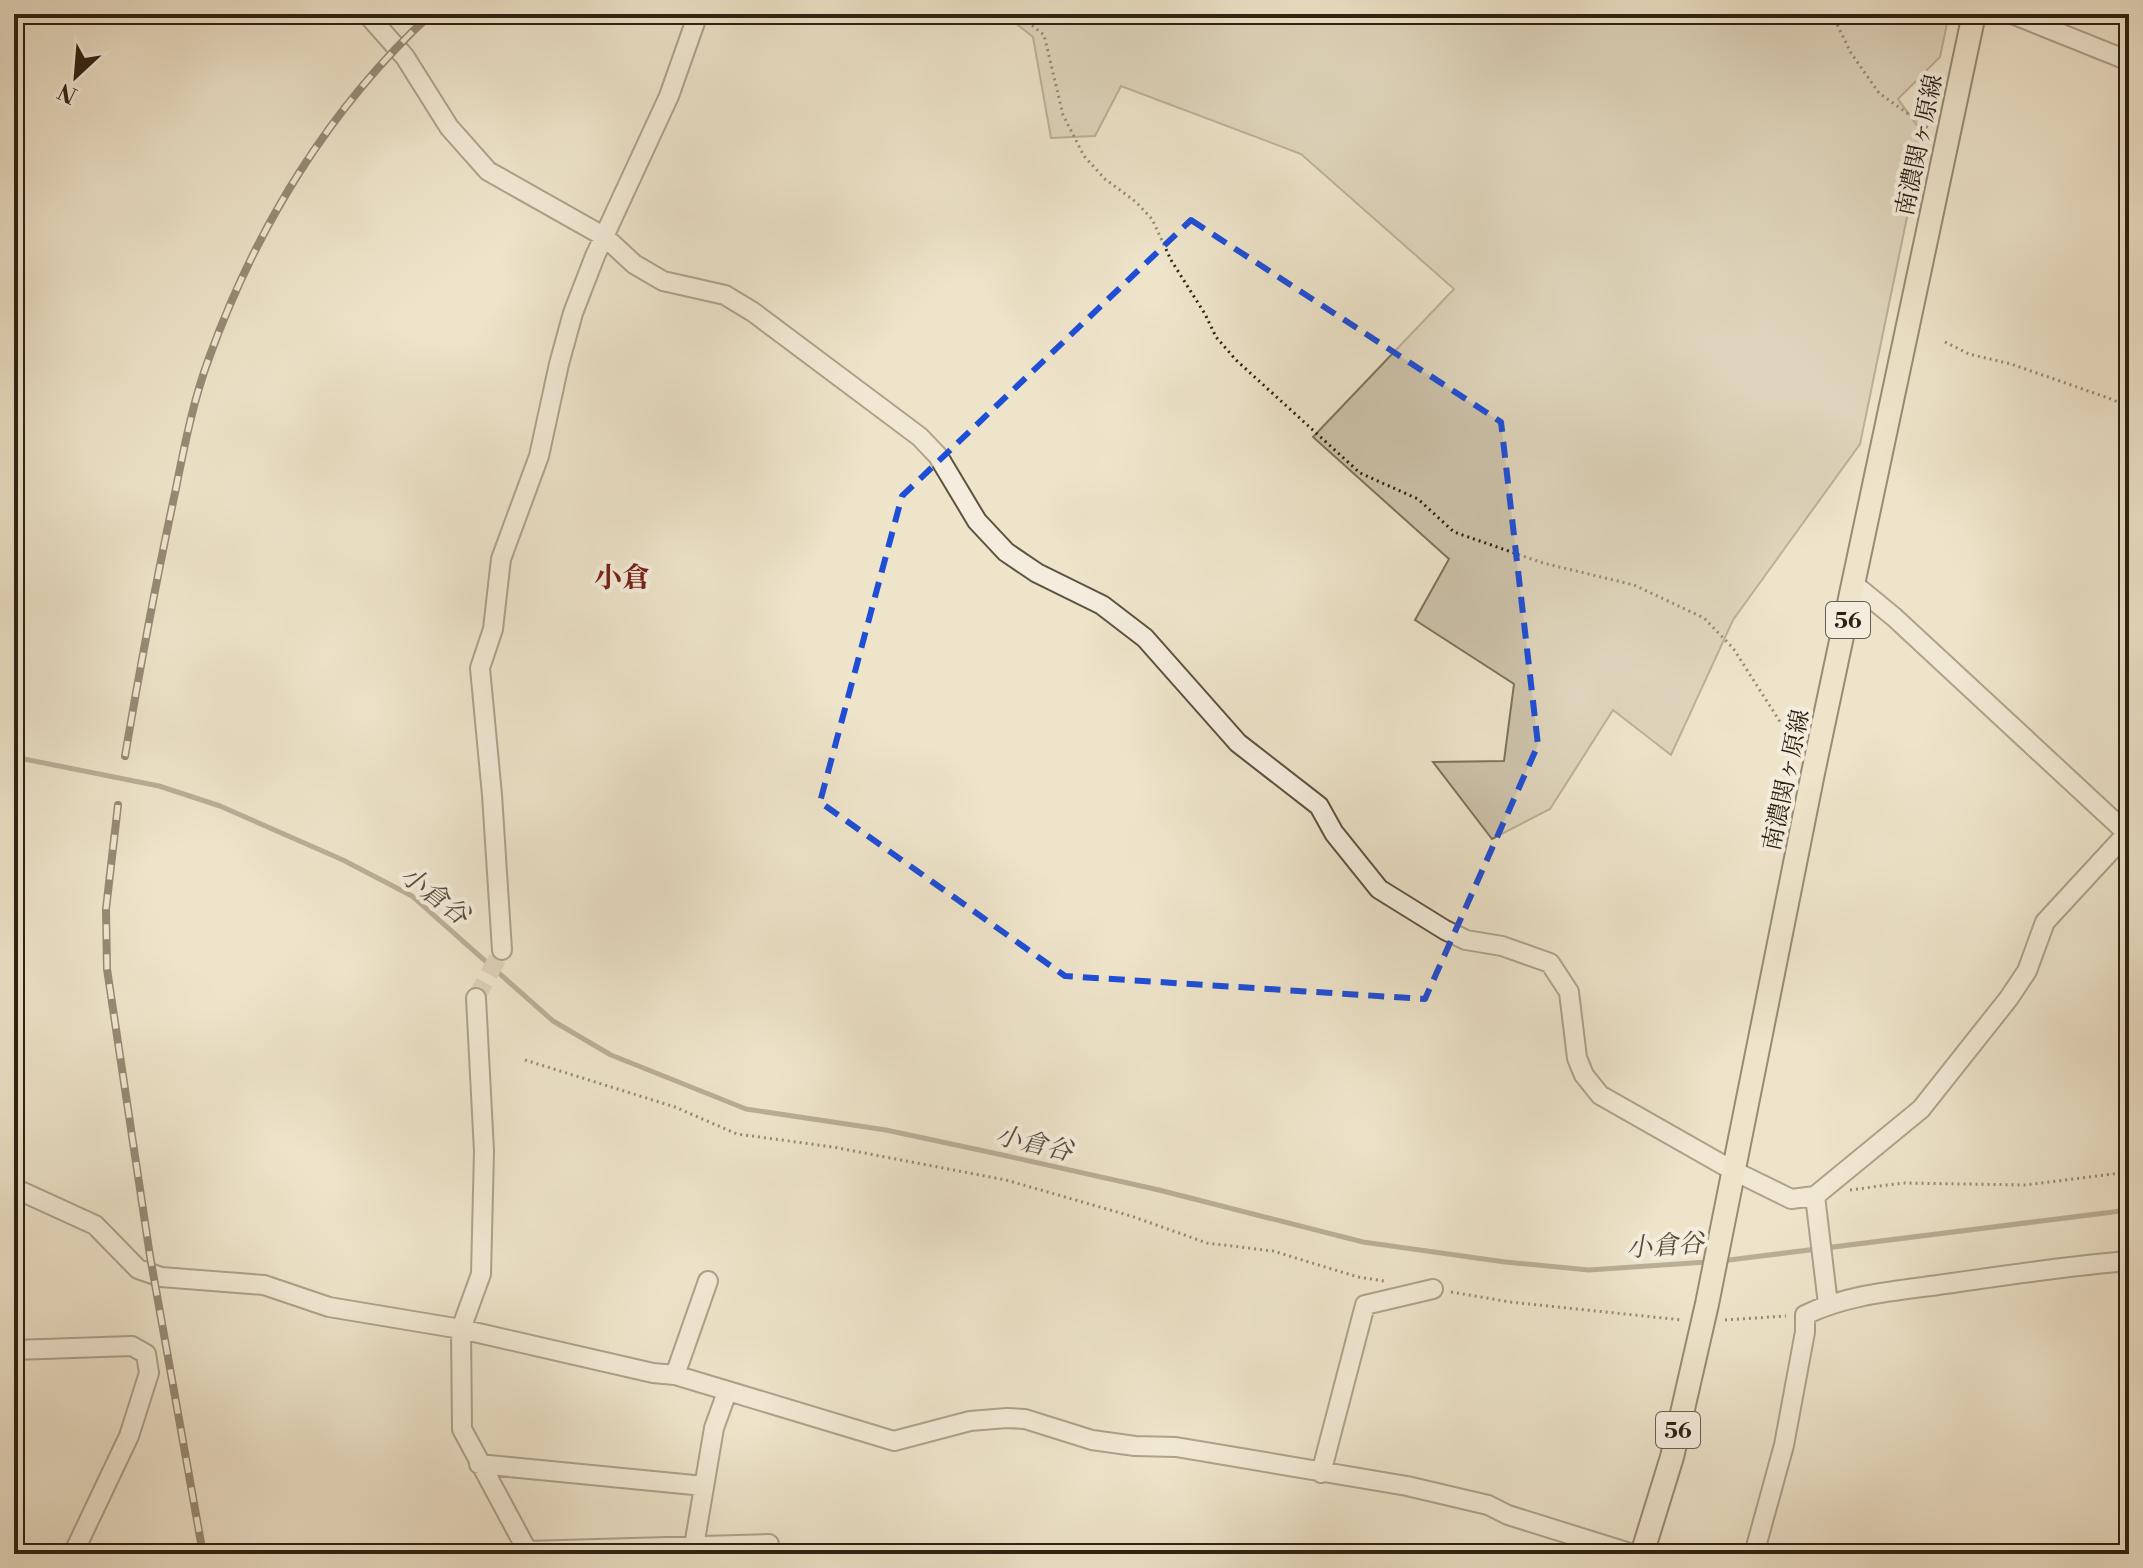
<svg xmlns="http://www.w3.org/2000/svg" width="2143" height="1568" font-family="'Libre Bodoni','Noto Serif JP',serif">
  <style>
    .green { fill: #cdc3ab; stroke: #7e725e; stroke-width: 2 }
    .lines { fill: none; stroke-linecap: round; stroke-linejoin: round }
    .stream { stroke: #7a6e5b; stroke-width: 5 }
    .minor-tunnel { stroke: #c8bda5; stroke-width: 18; stroke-dasharray: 18 9; stroke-linecap: butt }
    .minor-casing { stroke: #5e5240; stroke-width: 22 }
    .major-casing { stroke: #2e2112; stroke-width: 26 }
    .path { stroke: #2e2112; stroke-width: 3; stroke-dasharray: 2 4; stroke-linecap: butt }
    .minor { stroke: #f4eddd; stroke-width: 18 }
    .major { stroke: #eee4ca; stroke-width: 22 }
    .rail-casing { stroke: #2e2112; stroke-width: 8 }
    .rail { stroke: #f4eddd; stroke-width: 5; stroke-dasharray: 15; stroke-linecap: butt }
    .marked { fill: none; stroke: #1d4ed8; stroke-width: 6; stroke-dasharray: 16 10; stroke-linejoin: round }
    .labels { text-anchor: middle; stroke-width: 8; stroke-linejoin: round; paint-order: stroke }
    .shield { fill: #f4eddd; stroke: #695e4f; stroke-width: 2 }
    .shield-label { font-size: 22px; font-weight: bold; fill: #2e2112 }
    .street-label { font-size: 24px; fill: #2e2112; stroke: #f4eddd }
    .water-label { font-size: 26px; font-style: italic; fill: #5a4e3c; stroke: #f4eddd }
    .quarter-label { font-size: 28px; font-weight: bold; fill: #7a1f14; stroke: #f4eddd }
  </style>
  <rect width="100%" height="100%" fill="#eee4ca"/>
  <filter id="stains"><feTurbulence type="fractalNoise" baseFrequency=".0025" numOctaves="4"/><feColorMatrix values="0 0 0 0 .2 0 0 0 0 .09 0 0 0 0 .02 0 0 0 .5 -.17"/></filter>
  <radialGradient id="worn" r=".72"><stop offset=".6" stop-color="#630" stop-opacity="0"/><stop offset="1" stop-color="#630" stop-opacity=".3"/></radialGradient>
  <path class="green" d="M1004 14H1949L1940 57 1898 99 1924 135 1860 444 1733 620 1671 755 1613 710 1550 809 1492 839 1433 762 1504 761 1514 684 1415 620 1449 559 1313 437 1454 289 1301 154 1121 86 1095 136 1051 138 1033 37Z"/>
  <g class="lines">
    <path class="stream" d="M14 757 159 786 220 806 343 860 412 896 553 1021 611 1055 746 1109 886 1130 998 1154 1159 1190 1363 1242 1505 1262 1589 1270 1707 1262
      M1721 1261 2129 1210"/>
    <path class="minor-tunnel" d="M476 998 502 950"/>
    <g class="minor-casing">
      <path id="minor" d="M367 14 405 57 449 127 488 171 605 237 634 264 663 281 725 295 753 312 920 437 938 456 977 521 1006 552 1037 573 1102 605 1145 638 1238 743 1319 806 1334 833 1379 889 1445 930 1466 940 1502 946 1550 963 1569 992 1577 1058 1584 1075 1600 1095 1732 1170 1791 1199 1815 1196 1921 1109 2009 998 2027 971 2045 922 2129 831
        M2012 14 2129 61
        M1855 585 1894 617 2129 835
        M502 950 492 795 480 668 493 629 501 559 539 456 559 364 573 313 595 256 669 96 698 14
        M476 998 484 1151 481 1274 461 1329 462 1429 529 1554
        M14 1188 95 1225 138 1269 161 1277 264 1285 329 1307 461 1329 653 1373 675 1375 894 1441 970 1421 1007 1418 1025 1419 1092 1440 1135 1446 1176 1447 1407 1486 1488 1505 1508 1515 1633 1554
        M1815 1196 1828 1304
        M14 1350 132 1346 146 1354 149 1373 129 1436 73 1554
        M675 1375 708 1281
        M479 1464 704 1486
        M1321 1473 1365 1305 1433 1289
        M694 1546 714 1428 727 1392
        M527 1551 769 1544
        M1754 1554 1784 1445 1805 1332V1315C1846 1295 1893 1291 1938 1285 2002 1276 2065 1266 2129 1261"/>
    </g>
    <g class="major-casing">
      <path id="major" d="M1642 1554 1672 1457 1707 1304 1813 773 1974 14"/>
    </g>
    <path class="path" d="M1018 14 1044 35 1063 115 1084 156 1105 179 1136 202 1152 219 1171 260 1205 314 1216 337 1236 360 1360 473 1418 499 1454 532 1543 563 1634 585 1704 618 1733 648 1798 750
      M1832 14 1851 53 1879 93 1928 128
      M1945 342 1969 354 2011 364 2114 400 2129 409
      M525 1060 675 1107 737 1134 833 1147 1006 1180 1131 1216 1207 1243 1273 1251 1358 1277 1384 1281
      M1850 1190 1903 1183 2026 1185 2129 1172
      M1451 1292 1510 1302 1682 1320
      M1725 1320 1786 1316"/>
    <use href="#minor" class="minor"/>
    <use href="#major" class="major"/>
    <g class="rail-casing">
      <path id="rail" d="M125 756C140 668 156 581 175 493 184 448 193 401 209 358 256 228 329 108 431 14
        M118 805 106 909 107 969 150 1256 203 1554"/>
    </g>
    <use href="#rail" class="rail"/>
  </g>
  <path d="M0 0H2143V1568H0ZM1191 220 1501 422 1538 745 1425 999 1065 976 820 802 902 496Z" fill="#eee4ca" fill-opacity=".55" fill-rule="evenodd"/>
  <path class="marked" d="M1191 220 1501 422 1538 745 1425 999 1065 976 820 802 902 496Z"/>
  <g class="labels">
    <g class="shield">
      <rect x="1826" y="602" width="44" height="36" rx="6"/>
      <rect x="1656" y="1412" width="44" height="36" rx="6"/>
    </g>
    <g class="shield-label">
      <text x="1848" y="628">56</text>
      <text x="1678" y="1438">56</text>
    </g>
    <g class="street-label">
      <text transform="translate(1919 145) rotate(-78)" y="8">南濃関ヶ原線</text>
      <text transform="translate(1786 780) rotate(-78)" y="8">南濃関ヶ原線</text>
    </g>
    <g class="water-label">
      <text transform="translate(435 895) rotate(37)" y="9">小倉谷</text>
      <text transform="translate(1034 1143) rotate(13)" y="9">小倉谷</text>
      <text transform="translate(1665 1245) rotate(-4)" y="9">小倉谷</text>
    </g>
    <g class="quarter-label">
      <text x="622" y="587">小倉</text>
    </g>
  </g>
  <rect width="2143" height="1568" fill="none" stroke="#eee4ca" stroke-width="48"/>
  <rect x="16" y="16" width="2111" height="1536" fill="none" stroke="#2e2112" stroke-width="4"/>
  <rect x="24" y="24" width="2095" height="1520" fill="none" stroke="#2e2112" stroke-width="2"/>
  <g transform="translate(76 76) rotate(206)" stroke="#f4eddd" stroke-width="6" paint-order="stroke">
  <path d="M0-6L14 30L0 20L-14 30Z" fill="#2e2112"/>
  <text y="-12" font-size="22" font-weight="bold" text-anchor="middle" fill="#2e2112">N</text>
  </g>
  <rect width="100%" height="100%" filter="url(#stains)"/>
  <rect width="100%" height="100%" fill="url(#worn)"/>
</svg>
